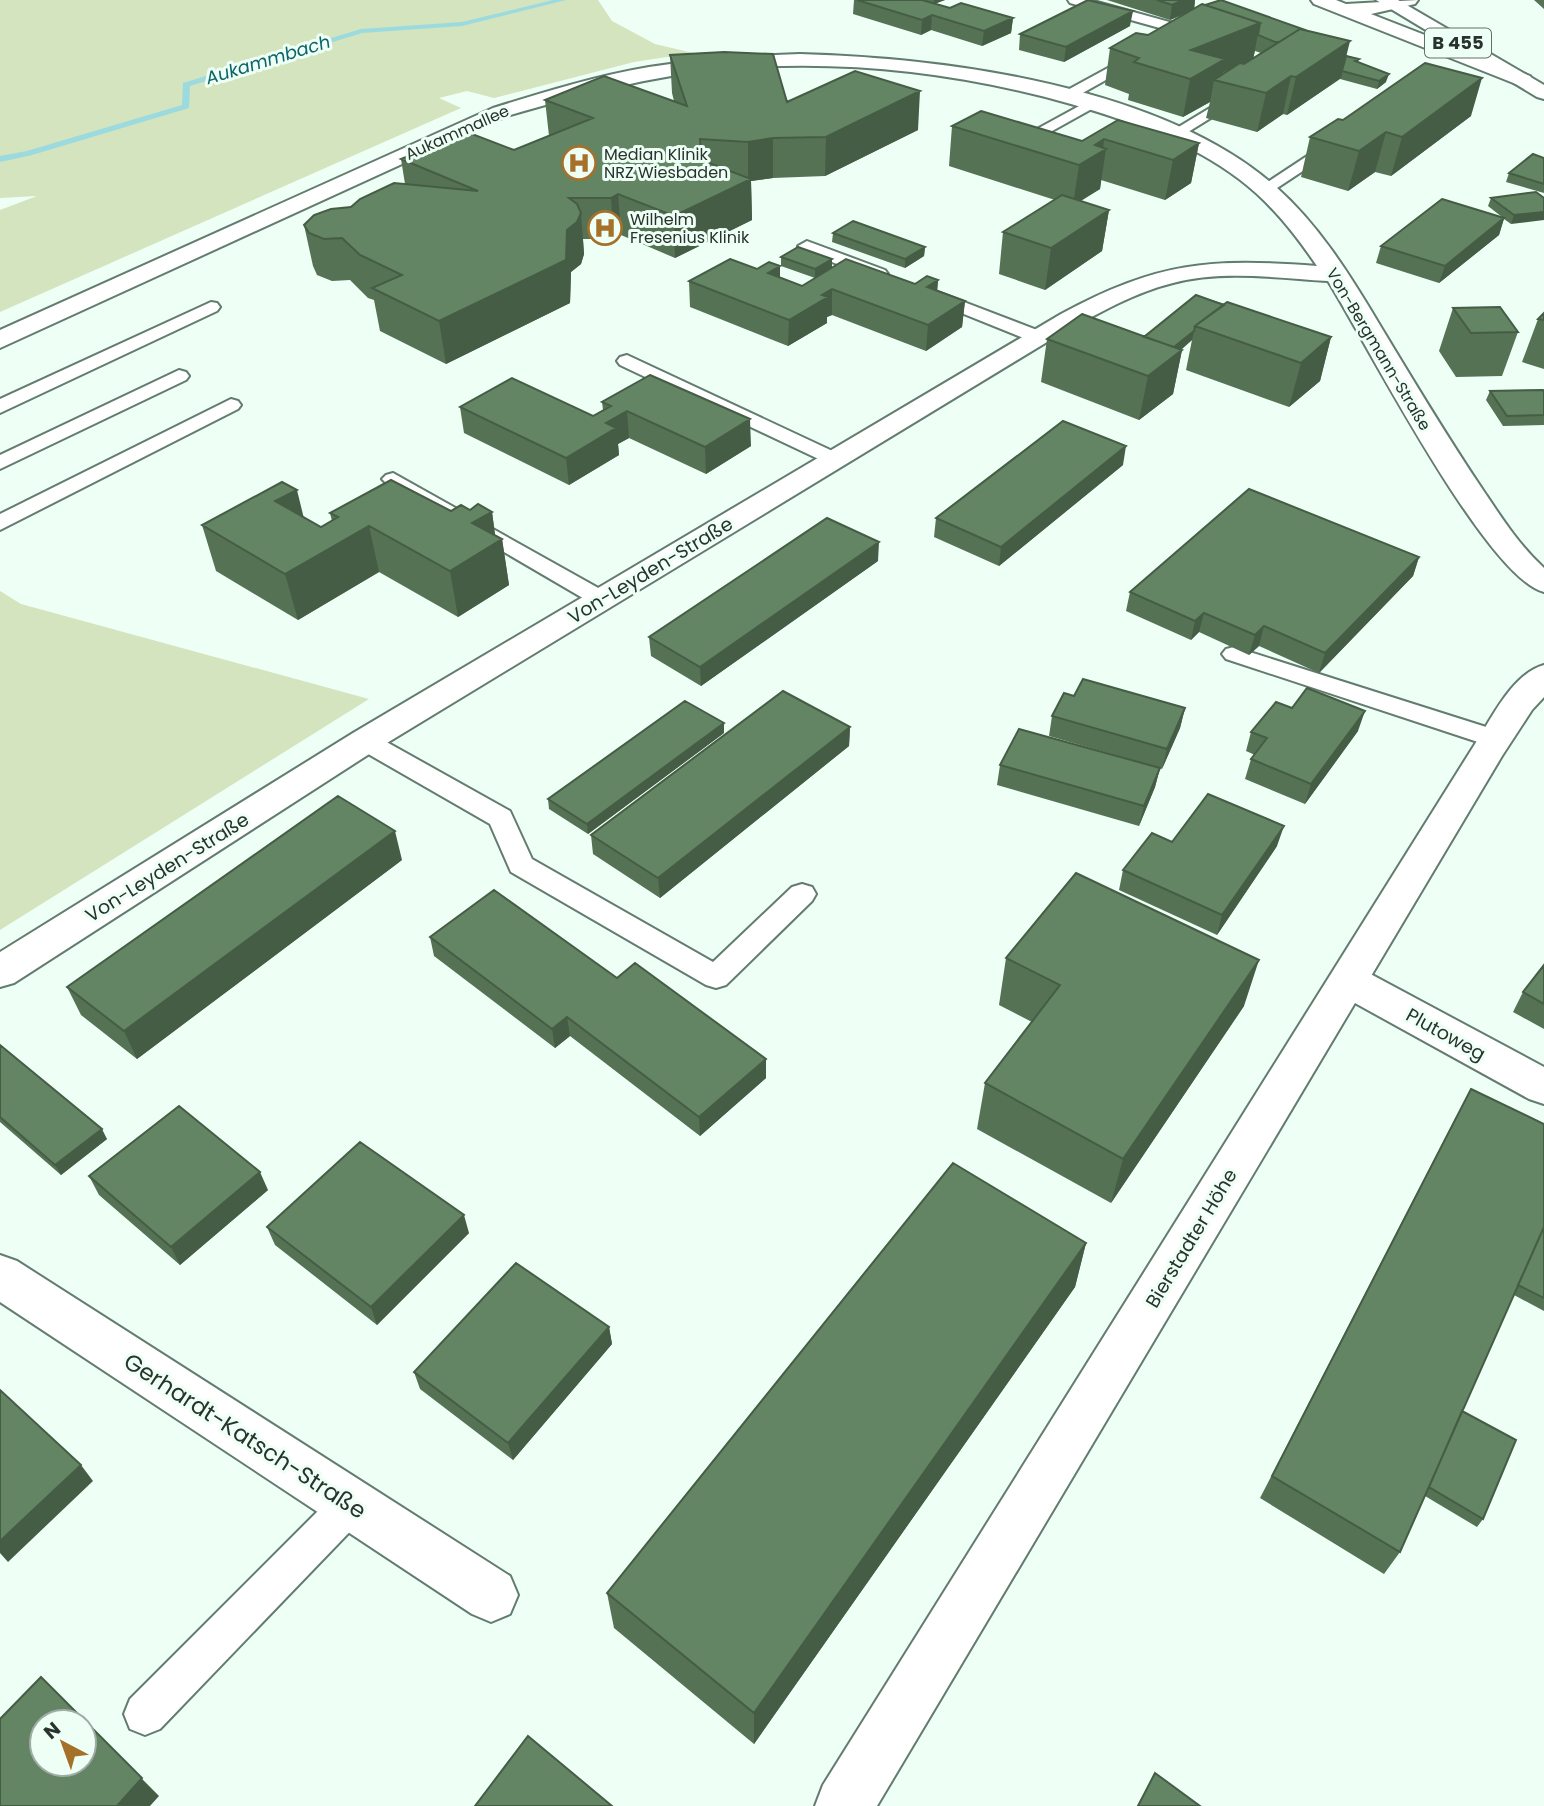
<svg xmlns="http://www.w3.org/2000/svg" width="1544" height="1806" font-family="Poppins,sans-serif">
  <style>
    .green { fill: #d3e4be }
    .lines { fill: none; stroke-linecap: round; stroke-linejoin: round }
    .stream { fill: #9bdade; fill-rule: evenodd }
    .service-casing { stroke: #627c6f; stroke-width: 4 }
    .minor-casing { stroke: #627c6f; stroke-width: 4 }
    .secondary-casing { stroke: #627c6f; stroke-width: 4 }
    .primary-casing { stroke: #627c6f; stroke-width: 4 }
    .service { fill: #fff; fill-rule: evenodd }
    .minor { fill: #fff; fill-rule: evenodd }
    .secondary { fill: #fff; fill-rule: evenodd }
    .primary { fill: #fff; fill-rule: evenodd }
    .wall { fill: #557255; fill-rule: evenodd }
    .shaded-wall { fill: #455d45 }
    .building { fill: #638563; stroke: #455d45; stroke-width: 2; fill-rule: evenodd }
    .labels { text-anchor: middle; stroke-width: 6; stroke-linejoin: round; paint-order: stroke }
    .far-street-label { font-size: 16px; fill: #28332d; stroke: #eefff6 }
    .far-poi-label { font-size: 16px; fill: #28332d; stroke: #eefff6; text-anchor: start }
    .shield { fill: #eefff6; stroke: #637069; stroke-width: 2 }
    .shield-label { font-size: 18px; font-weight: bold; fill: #28332d }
    .far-water-label { font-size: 18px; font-style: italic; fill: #0c6469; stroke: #eefff6 }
    .street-label { font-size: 19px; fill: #28332d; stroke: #eefff6 }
    .near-street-label { font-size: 23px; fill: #28332d; stroke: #eefff6 }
  </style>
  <rect width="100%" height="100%" fill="#eefff6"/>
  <path class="green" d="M0 0H598L612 21 655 44 693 53 634 62 494 98 467 91 439 98 461 108 0 312V210L37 196 0 198Z
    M0 591 21 604 369 699 0 930Z"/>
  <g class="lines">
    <path class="stream" d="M553 0H566L462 26 362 33 190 86 189 108 32 155 0 162V156L27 151 182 105 183 83 361 29 462 22Z"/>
    <g class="service-casing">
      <path id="service" d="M1068 0H1090L1191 28 1193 31 1072 99H1062L1060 96 1062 93 1174 32 1070 3Z
        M1238 91 1243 92 1245 95 1243 98 1180 137 1175 139 1167 134Z
        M1092 99 1097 100 1099 103 1097 106 1018 150 1012 152 1004 147Z
        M1336 137 1344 142 1342 145 1271 192 1265 194 1257 189Z
        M807 241 885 270 888 274 885 278H873L801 250 798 246Z
        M930 289 1045 333 1047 337 1038 343 1031 341 924 298 921 294Z
        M211 302 217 303 220 307 217 311 0 413V399Z
        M627 355 841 455 844 459 841 463H827L620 365 617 361 620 357Z
        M179 370 186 372 189 376 186 380 0 469V455Z
        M231 399 238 401 241 405 238 409 0 530V514Z
        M393 473 609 594 613 599 609 604H593L386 483 382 479 386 475Z
        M1234 647 1505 733 1509 739 1505 745 1496 747 1487 745 1226 659 1222 654 1226 649Z
        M365 733 374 735 510 811 532 859 713 962 792 887 802 884 812 887 816 894 812 901 726 985 716 988 706 985 511 872 490 824 356 747 352 741 356 735Z
        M351 1485 364 1491 370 1504 364 1517 160 1729 145 1735 130 1729 124 1714 130 1699 338 1491Z"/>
    </g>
    <g class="minor-casing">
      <path id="minor" d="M1311 0H1336L1346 4 1418 0 1415 4 1371 14 1530 76 1533 80 1530 84H1516L1314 4Z
        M800 54C947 58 1162 86 1276 187 1318 224 1350 275 1378 322 1413 380 1447 437 1485 493 1503 520 1520 546 1544 568V592C1486 578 1365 340 1328 281 1277 278 1223 270 1173 283 1128 294 1087 320 1047 342L377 749 14 983 0 987V952L353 733 1061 314C1158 262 1208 258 1317 266 1295 234 1271 203 1239 179 1190 142 1130 121 1071 104 958 72 842 59 725 69 650 76 579 95 507 116L0 348V330L493 108C544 92 596 76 649 67 699 59 749 56 800 54Z
        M1349 966 1363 970 1544 1067V1104L1529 1099 1335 992 1329 981 1335 970Z
        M0 1255 17 1261 510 1576 518 1595 510 1614 491 1622 472 1614 0 1302Z"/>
    </g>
    <g class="secondary-casing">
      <path id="secondary" d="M1544 665V697L1532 710 1502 756 877 1806H815L823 1785 1475 744C1492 718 1512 674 1544 665Z"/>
    </g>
    <g class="primary-casing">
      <path id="primary" d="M1376 0H1398L1544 85V99L1537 97Z"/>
    </g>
    <use href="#service" class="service"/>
    <use href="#minor" class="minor"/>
    <use href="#secondary" class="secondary"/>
    <use href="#primary" class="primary"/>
  </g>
  <path class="wall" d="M854 0H945L934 4 950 8 1013 18 1011 33 982 46 931 30 921 35 853 14Z
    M1107 0H1195L1194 9 1359 59 1358 62 1386 82 1377 89 1340 79 1287 115 1283 114 1257 132 1206 118 1210 102 1183 117 1128 100 1129 94 1105 85 1110 48 1148 35 1188 12 1170 20ZM1255 51 1261 53 1253 59Z
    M1534 0H1544V9Z
    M1130 26 1064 62 1019 50 1020 34Z
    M670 55 787 102 918 130 825 176 773 178 751 181 752 220 675 258 621 235 614 239H583L584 254 581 264 571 272 570 303 446 364 380 331 374 300 368 298 350 280 332 281 317 275 313 266 304 225 405 184 401 159 514 150 549 136 545 100 674 101 672 93Z
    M1471 116 1391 176 1375 172 1348 191 1301 177 1310 137 1343 120Z
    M1118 120 1199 143 1191 183 1165 200 1101 180 1100 189 1081 201 1109 210 1102 251 1045 290 999 274 1003 232 1055 200 949 166 952 126 1082 141Z
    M1544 158V193L1506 182 1509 173Z
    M1536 192 1511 224 1504 219 1499 235 1439 283 1376 263 1381 246 1502 217 1488 206 1491 198Z
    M833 233 925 247 924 256 905 268 832 242Z
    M781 257 832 259V267L915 284 938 280 937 291 965 301 962 327 926 351 832 315 827 317V323L788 346 690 307 689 281 757 269 780 266V278L802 286 815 278 781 266Z
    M1196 295 1331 337 1320 381 1289 407 1186 370 1192 340 1181 350H1182L1173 394 1139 420 1041 382 1047 339 1144 337Z
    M1453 308 1518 332 1502 376 1456 377 1439 351Z
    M1544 313V369L1522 362 1538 319Z
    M1490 391 1544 392V425L1503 426 1486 400Z
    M602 402 751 446 706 474 629 438 618 444 619 455 569 485 464 433 460 407 593 416 603 410Z
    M1123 465 999 566 934 537 936 518Z
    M470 510 492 512 495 535 502 539 509 585 458 617 379 572 298 620 216 571 202 525 304 517 321 527 332 521 330 513 451 511Z
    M1419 557 1413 576 1319 673 1259 646 1249 655 1199 632 1191 640 1126 611 1130 592Z
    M878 561 701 686 651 656 649 637Z
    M1074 696 1185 708 1180 728 1162 769 1160 768 1155 787 1139 826 997 785 1000 765 1132 760 1049 736 1052 716Z
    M850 727 849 746 660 898 593 854 591 835Z
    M1358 731 1305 804 1245 779 1251 759 1255 755 1246 751 1251 732Z
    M724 733 588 834 549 809 548 799Z
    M1172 842 1277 846 1217 935 1119 890 1123 870Z
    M402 860 137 1059 81 1015 67 987Z
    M430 937 617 978 766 1078 700 1136 570 1036 555 1048 434 956Z
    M1006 958 1244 1006 1111 1203 977 1129 985 1083 1032 1022 999 1005Z
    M1544 965V1029L1513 1012 1523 992Z
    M0 1045 107 1139 61 1175 0 1122Z
    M1456 1117 1544 1124V1311L1514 1295 1462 1411 1483 1519 1477 1527 1425 1496 1400 1552 1384 1574 1260 1498Z
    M89 1176 268 1190 180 1265 99 1195Z
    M267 1227 469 1233 377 1325 275 1245Z
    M1086 1243 1075 1287 754 1744 614 1628 607 1593Z
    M609 1327 612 1344 513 1460 420 1389 414 1372Z
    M1155 1773 1200 1806H1137Z"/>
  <path class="shaded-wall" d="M934 0H945L934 4Z
    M1183 0H1195L1194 10 1170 20 1172 5Z
    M1133 11 1130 26 1064 62 1066 47Z
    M932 15 931 30 921 35 922 20Z
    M1013 18 1011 33 982 46 984 31Z
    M1260 23 1253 60 1223 72 1221 82 1214 80 1210 102 1183 117 1190 79 1191 50Z
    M1350 41 1341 78 1287 115 1296 77Z
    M1389 74 1386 82 1377 89 1379 81Z
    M1291 76 1283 114 1257 132 1266 93Z
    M1482 78 1471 116 1391 176 1402 137Z
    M920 91 918 130 825 176 826 137Z
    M1386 132 1375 172 1348 191 1359 151Z
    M773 138V178L751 181 752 220 675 258 674 216 748 180V142Z
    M1104 139 1103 151 1106 149 1100 189 1073 205 1079 165 1095 145Z
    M1199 143 1191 183 1165 200 1173 160Z
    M618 194 621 235 614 239 611 198Z
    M1109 210 1102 251 1045 290 1051 248Z
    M1544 212V220L1511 224 1514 215Z
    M581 213 584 254 581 264 571 272 570 303 446 364 439 321 567 230Z
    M1504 218 1499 235 1439 283 1445 266Z
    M925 247 924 256 905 268V259Z
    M832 259V268L815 278V269Z
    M780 266V291L768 273Z
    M938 280 936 306 927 287Z
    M832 289V315L827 317V323L788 346 789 320 822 295Z
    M965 301 962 327 926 351 928 325Z
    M1194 331 1192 340 1161 366 1182 350 1173 394 1139 420 1148 376 1156 362Z
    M1331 337 1320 381 1289 407 1301 363Z
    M627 411 629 438 618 444 619 455 569 485 566 458 606 423Z
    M750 419 751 446 706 474 705 447Z
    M1126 446 1123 465 999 566 1001 547Z
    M297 490 308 535 275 501Z
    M492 512 496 542 502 539 509 585 458 617 450 571 472 523Z
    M369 526 379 572 298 620 285 574Z
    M879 542 878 561 701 686 700 667Z
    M1419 557 1413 576 1319 673 1325 653Z
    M1204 613 1199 632 1191 640 1195 621Z
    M1264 626 1259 646 1249 655 1255 635Z
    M1185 708 1180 728 1162 769 1167 749Z
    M1365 711 1358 731 1305 804 1311 784Z
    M724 723V733L588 834 587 824Z
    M850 727 849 746 660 898 658 878Z
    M1160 768 1155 787 1139 826 1144 806Z
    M1284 826 1277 846 1217 935 1222 915Z
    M395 831 402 860 137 1059 124 1031Z
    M1259 960 1244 1006 1111 1203 1123 1159Z
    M567 1017 570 1036 555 1048 552 1029Z
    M766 1059V1078L700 1136 699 1117Z
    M102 1129 107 1139 61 1175 55 1165Z
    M260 1172 268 1190 180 1265 171 1247Z
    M464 1215 469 1233 377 1325 371 1307Z
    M1086 1243 1075 1287 754 1744V1713Z
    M609 1327 612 1344 513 1460 508 1443Z
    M81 1465 93 1481 8 1562 0 1553V1541Z
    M41 1677 159 1796 150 1806H117Z"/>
  <path class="building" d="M857 0H922L950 8 961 3 1013 18 984 31 932 15 922 20Z
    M1088 0 1133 11 1066 47 1020 34Z
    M1157 0H1183L1172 5Z
    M1221 0 1308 31 1300 29 1279 42H1275L1258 35 1260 23 1205 5Z
    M1202 4 1260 23 1191 50 1225 59 1190 79 1134 62 1139 58 1110 48 1136 33 1148 35Z
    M1300 29 1350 41 1296 77 1291 76 1266 93 1214 80 1240 63 1244 64Z
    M724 52 773 54 787 102 855 71 920 91 826 137 773 138 748 142 700 139 701 156 696 158 751 179 674 216 618 194 611 198H569L577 204 581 213 577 222 567 230 566 260 439 321 372 288 402 275 360 255 342 238 324 239 309 233 304 225 314 215 331 209 351 207 360 199 394 183 478 191 401 159 467 132 514 150 593 118 545 100 604 76 687 106 670 55Z
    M1346 56 1359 59 1355 61 1389 74 1379 81 1342 71Z
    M1425 63 1482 78 1402 137 1386 132 1359 151 1310 137 1338 119 1343 120Z
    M981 111 1082 141 1118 120 1199 143 1173 160 1104 139 1095 145 1106 149 1079 165 952 126Z
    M1533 154 1544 158V184L1509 173Z
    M1536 192 1544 198V212L1514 215 1491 198Z
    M1062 195 1109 210 1051 248 1003 232Z
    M1442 199 1504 218 1445 266 1381 246Z
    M853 221 925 247 905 259 833 233Z
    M798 247 832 259 815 269 781 257Z
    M730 259 757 269 769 262 780 266 768 273 802 286 846 259 915 284 927 276 938 280 927 287 965 301 928 325 832 289 822 295 828 297 789 320 689 281Z
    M1196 295 1224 305 1195 326 1194 331 1174 347 1144 337Z
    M1227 302 1331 337 1301 363 1195 326Z
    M1500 307 1518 332 1471 333 1453 308Z
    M1544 313V320L1538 319Z
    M1082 314 1182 350 1148 376 1047 339Z
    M650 375 750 419 705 447 627 411 606 423 616 428 566 458 460 407 512 378 593 416 611 406 602 402Z
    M1543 390 1544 392V415L1507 416 1490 391Z
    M1063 421 1126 446 1001 547 936 518Z
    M391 480 451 511 461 505 470 510 478 504 492 512 472 523 502 539 450 571 369 526 285 574 202 525 282 482 297 490 275 501 321 527 338 517 330 513Z
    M1249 489 1419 557 1325 653 1264 626 1255 635 1204 613 1195 621 1130 592Z
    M827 518 879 542 700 667 649 637Z
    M1083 679 1185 708 1167 749 1052 716 1064 693 1074 696Z
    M1307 688 1365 711 1311 784 1251 759 1267 738 1251 732 1276 702 1292 708Z
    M783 691 850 727 658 878 591 835Z
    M685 701 724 723 587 824 548 799Z
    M1019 729 1160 768 1144 806 1000 765Z
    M1208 794 1284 826 1222 915 1123 870 1152 833 1172 842Z
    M338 796 395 831 124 1031 67 987Z
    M1076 873 1259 960 1123 1159 985 1083 1060 985 1006 958Z
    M494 890 617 978 635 963 766 1059 699 1117 567 1017 552 1029 430 937Z
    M1544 965V1004L1523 992Z
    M0 1045 102 1129 55 1165 0 1117Z
    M1471 1089 1544 1124V1227L1400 1552 1272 1476Z
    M179 1106 260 1172 171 1247 89 1176Z
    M360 1142 464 1215 371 1307 267 1227Z
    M953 1163 1086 1243 754 1713 607 1593Z
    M1544 1227V1298L1518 1285Z
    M516 1263 609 1327 508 1443 414 1372Z
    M0 1390 81 1465 0 1541Z
    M1462 1411 1516 1440 1483 1519 1429 1487Z
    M41 1677 142 1778 117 1806H0V1719ZM42 1722H84V1764H42Z
    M528 1736 612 1806H475Z
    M1155 1773 1200 1806H1138Z"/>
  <defs>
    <g id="hospital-ring" transform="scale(1.75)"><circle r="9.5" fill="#eefff6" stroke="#a5712a" stroke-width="1.5"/><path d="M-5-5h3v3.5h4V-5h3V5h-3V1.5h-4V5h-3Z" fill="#a5712a"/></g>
  </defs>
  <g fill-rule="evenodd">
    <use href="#hospital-ring" x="579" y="163"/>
    <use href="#hospital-ring" x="605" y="228"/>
  </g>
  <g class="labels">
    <g class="far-street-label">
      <text transform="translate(457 132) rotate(-24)" y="6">Aukammallee</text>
      <text transform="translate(1379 349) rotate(59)" y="6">Von-Bergmann-Straße</text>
    </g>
    <g class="far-poi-label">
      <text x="604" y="160">Median Klinik<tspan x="604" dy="18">NRZ Wiesbaden</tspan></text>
      <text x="630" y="225">Wilhelm<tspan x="630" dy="18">Fresenius Klinik</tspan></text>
    </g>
    <rect class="shield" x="1425" y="28.5" width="66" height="29" rx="5"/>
    <g class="shield-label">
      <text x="1458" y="49">B 455</text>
    </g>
    <g class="far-water-label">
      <text transform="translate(268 60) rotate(-17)" y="6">Aukammbach</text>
    </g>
    <g class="street-label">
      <text transform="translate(650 570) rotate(-31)" y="7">Von-Leyden-Straße</text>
      <text transform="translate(167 867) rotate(-32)" y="7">Von-Leyden-Straße</text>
      <text transform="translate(1446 1034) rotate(29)" y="7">Plutoweg</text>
      <text transform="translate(1191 1238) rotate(-59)" y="7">Bierstadter Höhe</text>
    </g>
    <g class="near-street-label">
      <text transform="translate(245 1436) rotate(33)" y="8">Gerhardt-Katsch-Straße</text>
    </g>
  </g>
  <g transform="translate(63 1743) rotate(319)"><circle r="33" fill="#eefff6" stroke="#9fada6" stroke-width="2"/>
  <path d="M0-5L12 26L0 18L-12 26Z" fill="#a5712a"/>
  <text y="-10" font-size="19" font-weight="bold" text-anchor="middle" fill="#28332d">N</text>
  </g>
</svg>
